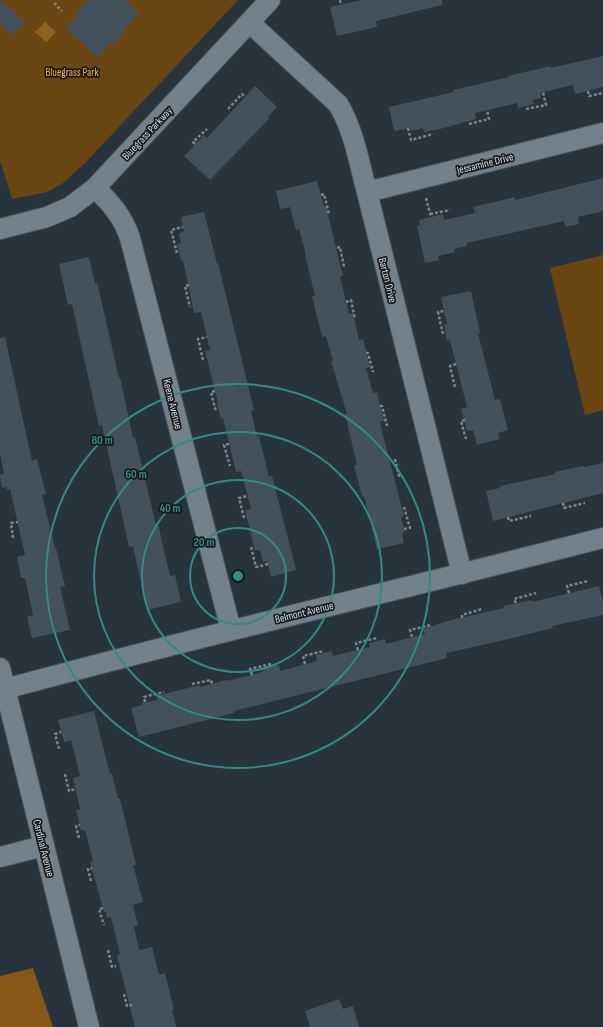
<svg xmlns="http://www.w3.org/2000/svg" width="603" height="1027" font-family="'Sofia Sans Condensed',sans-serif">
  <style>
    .green { fill: #6a4613 }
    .forest { fill: #855818 }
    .water { fill: #8f6123 }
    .building { fill: #43515c }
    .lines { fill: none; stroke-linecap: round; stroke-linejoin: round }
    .minor-casing { stroke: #47525a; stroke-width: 22 }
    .path { stroke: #7a848c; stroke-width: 2.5; stroke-dasharray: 3 2; stroke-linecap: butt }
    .minor { stroke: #72818c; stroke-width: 20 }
    .ring { fill: none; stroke: #368a85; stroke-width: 2 }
    .labels { text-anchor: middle; stroke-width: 3.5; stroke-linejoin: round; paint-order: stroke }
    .park-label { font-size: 11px; fill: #feaf41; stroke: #151b1f }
    .street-label { font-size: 11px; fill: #d4dce2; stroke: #151b1f }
    .centre { fill: #368a85; stroke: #151b1f; stroke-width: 2 }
    .ring-label { font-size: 12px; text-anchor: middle; font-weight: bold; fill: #368a85; stroke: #151b1f; stroke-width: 3.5; stroke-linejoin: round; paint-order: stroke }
  </style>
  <rect width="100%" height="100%" fill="#27343e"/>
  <path class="green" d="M0 0H238L86 162 62 184 47 192 12 199 0 160Z
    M603 255V410L585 415 550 268Z"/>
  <path class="forest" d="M33 968 53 1027H0V976Z"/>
  <path class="water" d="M45 22 56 32 46 42 35 32Z"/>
  <path class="building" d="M0 0 25 22 12 35 0 23Z
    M89 0H125L139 13 123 30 124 32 123 34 114 44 111 42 97 57 66 28 78 16 75 14Z
    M362 0H442V5L376 21 377 27 337 36 330 7Z
    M603 56V87L575 94 573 85 540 93 541 98 533 100 534 104 518 108 517 103 475 113 476 119 440 129 424 132 423 128 411 131V128L394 131 389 107 454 92 453 90 509 77 508 76 551 66V68Z
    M255 86 277 107 268 117 269 119 210 180 184 156 204 135 207 138Z
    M603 178V211L578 217 579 224 565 227 564 221 467 243V246L454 249 455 252 438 256 439 260 425 263 417 226 420 225 419 220 443 214 444 220 475 213 473 207 515 197V200Z
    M317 181 324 206H326L343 276H340L349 314 353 313 359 340 363 339 370 367 366 368 373 393 377 392 384 421H380L383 435 404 516 401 517 405 532 402 533 404 543 377 549 364 496 362 497 354 465H357L345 414H347L331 361H333L326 336 322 337 312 296H315L305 255H306L299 229 296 230 290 207 280 209 276 191Z
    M204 212 217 264 218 263 254 410 251 411 257 437 259 436 269 477 272 476 296 570 271 577 267 561 263 562 260 550 255 551 245 510 251 509 241 471 236 472 223 418 221 419 219 411 217 404 218 403 205 351 210 350 201 312 194 313 183 260 181 261 177 244 181 243 179 233 184 232 181 217Z
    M89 257 95 283 97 282 119 378 120 377 133 438 135 437 156 525 158 524 170 576 175 575 181 602 147 610 133 546 129 547 102 425 99 426 72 304 68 305 59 264Z
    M471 291 480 333H478L495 400 500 399 508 430 498 433 500 439 477 445 473 430 467 431 461 409 467 407 450 340 447 341 444 324H447L441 297Z
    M5 337 32 461 37 459 46 494 42 495 55 548H56L65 586 60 587 70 630 32 638 27 617 33 615 25 578H21L17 557 25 555 10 489 7 490V487L2 488 0 478V475L4 474 0 453V338Z
    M603 463V493L493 521 486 491 500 488V486L556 474 555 472 583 466 584 467Z
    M599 586 603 601V615L552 626 553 628 500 641 446 653 447 658 234 711V713L139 737 131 708 142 705V703L157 700 156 696 200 685 201 687 226 680V681L252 675 264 671 263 669 279 665 280 671 317 661 316 655 332 651 333 656 370 647 369 643 385 639 386 644 425 634 423 629 451 620 504 608 503 606 531 600 532 602Z
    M94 711 110 774 112 773 118 799H120L136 865H133L143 902 133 905 138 925 134 927 139 950 152 947 159 975 165 973 174 1010H172L176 1027H135L119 964 117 955H120L111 917 107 918 106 911 104 912 90 862 93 861 85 830 81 831 76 810 80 809 73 778 80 776 71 740 64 742 58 720Z
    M339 999 343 1009 353 1006 359 1027H310L305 1011Z"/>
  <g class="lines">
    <g class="minor-casing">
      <path id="minor" d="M250 23 338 104C354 130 359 163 367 192L462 574
        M95 188C111 203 123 217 130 238L231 630
        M367 192 603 133
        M0 229 47 217 70 207 95 188 270 0
        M0 668 89 1027
        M5 689C203 635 404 589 603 538
        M0 857 43 846"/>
    </g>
    <path class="path" d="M340 0 341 5
      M54 3 62 11
      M588 91 589 96 603 93
      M228 109 242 94 245 97
      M526 109 546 105 543 92
      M469 124 489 119 487 110
      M408 128 411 140 433 134
      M195 144 193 142 207 129
      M321 195 324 194 329 214
      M426 198 431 217
      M430 214 450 210
      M337 248 340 247 344 267
      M177 253 171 230 183 227
      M189 285 185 286 190 307
      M346 302 351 300 355 319
      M443 334 438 312 444 311
      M366 353H368L373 372
      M203 360 198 339 207 337
      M455 387 450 366 456 364
      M215 391 211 392 216 412
      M380 406H382L387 426
      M465 420 461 421 466 439
      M229 444 224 445 230 466
      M395 459 399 476H397
      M563 503 564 508 585 503
      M508 517 509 521 531 516
      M244 518 239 498 247 496
      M404 529 410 528 404 507
      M13 538 11 523 18 522
      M251 547 256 567 268 564
      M569 593 567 586 588 581
      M516 603 514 599 536 593
      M462 618V615L482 609
      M412 637 410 630 431 625
      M358 650 356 643 377 638
      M305 664 303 656 324 651
      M252 675 250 669 271 664
      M192 684 211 680 212 684
      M145 702 144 697 164 692
      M59 749 55 734 61 732
      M65 774 69 791 75 789
      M79 838 76 826 80 825
      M91 881 88 869 92 868
      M103 908 99 909 104 925
      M108 950 112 967 116 966
      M124 994 127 1006 132 1005"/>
    <use href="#minor" class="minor"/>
  </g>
  <g class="ring">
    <circle cx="238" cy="576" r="48"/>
    <circle cx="238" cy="576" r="96"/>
    <circle cx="238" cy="576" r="144"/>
    <circle cx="238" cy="576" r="192"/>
  </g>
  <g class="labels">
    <g class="park-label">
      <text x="72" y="76">Bluegrass Park</text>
    </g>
    <g class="street-label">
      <text transform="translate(147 133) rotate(-47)" y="4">Bluegrass Parkway</text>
      <text transform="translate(485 163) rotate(-14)" y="4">Jessamine Drive</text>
      <text transform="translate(388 280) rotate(76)" y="4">Barton Drive</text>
      <text transform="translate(173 404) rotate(76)" y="4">Keene Avenue</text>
      <text transform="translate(304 612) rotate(-14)" y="4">Belmont Avenue</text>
      <text transform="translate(44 848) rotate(76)" y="4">Cardinal Avenue</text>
    </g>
  </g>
  <circle cx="238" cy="576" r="6" class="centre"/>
  <g class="ring-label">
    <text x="102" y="444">80 m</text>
    <text x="136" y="478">60 m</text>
    <text x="170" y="512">40 m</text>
    <text x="204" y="546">20 m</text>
  </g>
</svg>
